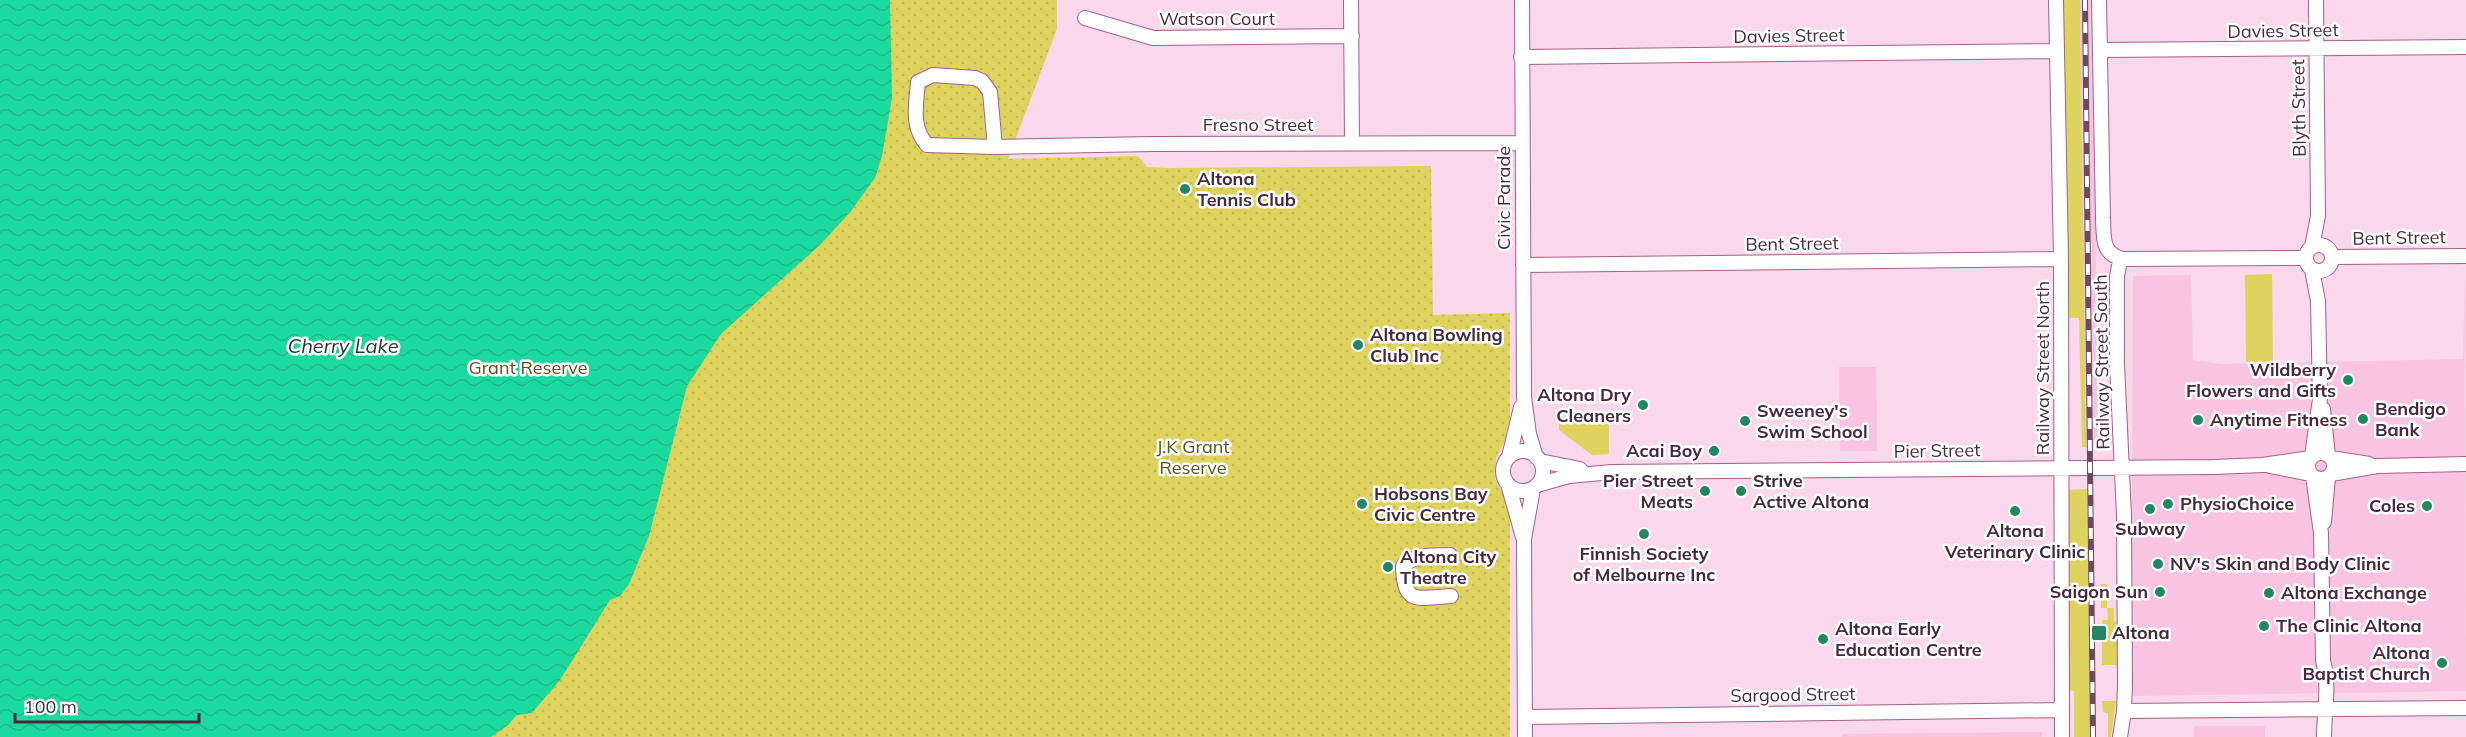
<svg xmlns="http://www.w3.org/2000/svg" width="2466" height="737" font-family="Mulish,sans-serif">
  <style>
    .built { fill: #f8c4e1 }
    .grass { fill: #ded35f }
    .park { fill: url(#park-dots) }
    .water { fill: url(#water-waves) }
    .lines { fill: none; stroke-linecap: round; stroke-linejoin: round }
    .minor-casing { stroke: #a55f89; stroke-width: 16 }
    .minor { stroke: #fff; stroke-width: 14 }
    .rail-casing { stroke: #6a4c5e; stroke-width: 6 }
    .rail { stroke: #fff; stroke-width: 4; stroke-dasharray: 11; stroke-linecap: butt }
    .poi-dot { fill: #208762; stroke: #fff; stroke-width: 2 }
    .labels { text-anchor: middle; stroke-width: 5; stroke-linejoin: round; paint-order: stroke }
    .street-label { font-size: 18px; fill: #47293b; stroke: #fff }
    .poi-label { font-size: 18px; font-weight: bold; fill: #47293b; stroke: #fff; text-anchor: start }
    .park-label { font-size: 18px; fill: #585318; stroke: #fff }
    .water-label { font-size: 20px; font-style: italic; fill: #1c372b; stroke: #fff }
  </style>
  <defs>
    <pattern id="park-dots" width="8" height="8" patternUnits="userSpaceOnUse" patternTransform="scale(1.5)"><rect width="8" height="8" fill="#ded35f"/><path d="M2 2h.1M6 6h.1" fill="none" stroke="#c0b553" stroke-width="1.8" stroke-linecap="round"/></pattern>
    <pattern id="water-waves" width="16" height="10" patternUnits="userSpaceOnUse" patternTransform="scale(1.5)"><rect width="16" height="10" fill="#1cda9d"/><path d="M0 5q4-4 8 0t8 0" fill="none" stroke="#1bbb88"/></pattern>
  </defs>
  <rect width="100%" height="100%" fill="#f8d8ea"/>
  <path class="built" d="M2080 0H2093L2098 447H2086Z
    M2465 273 2466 691 2131 696 2133 276 2191 275 2193 360 2221 364 2463 359Z
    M1839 367H1876L1877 451H1840Z
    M2087 487H2093L2096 737H2090Z
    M2265 726V737H2194V726Z
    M2042 732V737H1842V734Z"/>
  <path class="grass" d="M2062 0H2080L2086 447H2082L2079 318H2065L2067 149Z
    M2272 274 2273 362H2246L2245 275Z
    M1609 416V454L1592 455 1559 430V417Z
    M2087 489 2090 737H2074V691L2069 690 2065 490Z
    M2101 584H2107V608H2114V621L2119 623V665H2102V620H2108L2107 608H2101Z
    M2102 701H2116L2111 737H2108V713L2103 712Z"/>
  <path class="park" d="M0 0H1057V29L1008 159 1138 156 1147 167 1167 168 1431 166 1433 315 1510 313V431L1496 458 1495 479 1507 501 1510 512V737H0Z"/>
  <path class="water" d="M0 0H890L892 98 882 156 875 178 851 211 821 244 721 334 687 386 649 536 629 584 620 596 610 600 560 680 532 713 517 715 508 725 491 737H0Z"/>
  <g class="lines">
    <g class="minor-casing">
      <path id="minor" d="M1351 0 1352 143
        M1522 0 1524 397 1529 434 1536 457
        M2056 0 2061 259 2062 737
        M2099 0 2103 218C2104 237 2101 254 2123 259L2305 258
        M1085 18 1153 38 1352 36
        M2100 50 2466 47
        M1521 57 2057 51
        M995 147 990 92 982 81 975 78 933 75 918 82C916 106 911 127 927 145L995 147 1153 144 1522 143
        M2306 258a13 13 0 1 1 26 0a13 13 0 1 1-26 0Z
        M2312 247 2318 216 2316 0
        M2332 257 2466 256
        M1523 265 2061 259
        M2312 270 2318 301 2320 399 2312 456
        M2323 409 2328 455
        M1503 471a20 20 0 1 1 40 0a20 20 0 1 1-40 0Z
        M2308 466a13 13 0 1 1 26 0a13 13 0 1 1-26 0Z
        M1509 457 1521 407
        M2331 458 2369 464
        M1540 461 1580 469
        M2270 466 2310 474
        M2331 474 2377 466 2466 464
        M2313 476 2321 533 2323 661C2330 686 2324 711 2324 737
        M1508 484 1523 537
        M1537 485 1569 476 1612 472 2214 467 2262 465 2311 458
        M2324 522 2328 477
        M1450 555C1433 556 1417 553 1403 566 1404 606 1417 598 1451 596
        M2124 711 2466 708
        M1525 717 2062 710
        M1525 737 1524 539 1533 489
        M2120 737 2124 711 2125 684 2124 515 2117 364V276L2120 261 2123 259"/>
    </g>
    <use href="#minor" class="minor"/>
    <g class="rail-casing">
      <path id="rail" d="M2085 0 2093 737"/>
    </g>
    <use href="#rail" class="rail"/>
  </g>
  <g class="poi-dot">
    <circle cx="1185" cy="189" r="6"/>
    <circle cx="1358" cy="345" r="6"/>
    <circle cx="2348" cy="380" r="6"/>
    <circle cx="1643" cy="405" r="6"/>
    <circle cx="2363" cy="419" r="6"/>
    <circle cx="2198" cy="420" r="6"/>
    <circle cx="1745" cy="421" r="6"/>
    <circle cx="1714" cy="451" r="6"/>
    <circle cx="1705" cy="491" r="6"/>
    <circle cx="1741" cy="491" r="6"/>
    <circle cx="1362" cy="504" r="6"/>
    <circle cx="2168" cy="504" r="6"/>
    <circle cx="2427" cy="506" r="6"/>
    <circle cx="2150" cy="509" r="6"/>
    <circle cx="2015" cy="511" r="6"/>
    <circle cx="1644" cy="534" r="6"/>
    <circle cx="2158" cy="564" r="6"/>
    <circle cx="1388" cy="567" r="6"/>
    <circle cx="2160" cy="592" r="6"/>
    <circle cx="2269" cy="593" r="6"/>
    <circle cx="2264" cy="626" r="6"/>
    <rect x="2091" y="625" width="16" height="16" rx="3"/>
    <circle cx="1823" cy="639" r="6"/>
    <circle cx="2442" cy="663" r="6"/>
  </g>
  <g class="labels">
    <g class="street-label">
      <text x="1217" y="25">Watson Court</text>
      <text transform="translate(2283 31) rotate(-1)" y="6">Davies Street</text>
      <text transform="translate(1789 36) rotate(-1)" y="6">Davies Street</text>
      <text transform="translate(2299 108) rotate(-91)" y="6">Blyth Street</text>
      <text x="1258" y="131">Fresno Street</text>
      <text transform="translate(1504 198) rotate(-90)" y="6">Civic Parade</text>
      <text transform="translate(2399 238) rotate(-1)" y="6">Bent Street</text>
      <text transform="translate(1792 244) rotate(-1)" y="6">Bent Street</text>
      <text transform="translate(2102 362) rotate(-91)" y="6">Railway Street South</text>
      <text transform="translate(2043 368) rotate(-90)" y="6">Railway Street North</text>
      <text transform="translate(1937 451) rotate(-1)" y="6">Pier Street</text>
      <text transform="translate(1793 695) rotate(-1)" y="6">Sargood Street</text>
    </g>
    <g class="poi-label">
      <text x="1197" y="185">Altona<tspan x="1197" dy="21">Tennis Club</tspan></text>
      <text x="1370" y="341">Altona Bowling<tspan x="1370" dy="21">Club Inc</tspan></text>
      <text x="2336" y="376" text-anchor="end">Wildberry<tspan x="2336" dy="21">Flowers and Gifts</tspan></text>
      <text x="1631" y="401" text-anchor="end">Altona Dry<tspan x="1631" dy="21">Cleaners</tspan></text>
      <text x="2375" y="415">Bendigo<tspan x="2375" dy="21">Bank</tspan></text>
      <text x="1757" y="417">Sweeney's<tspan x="1757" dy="21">Swim School</tspan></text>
      <text x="2210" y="426">Anytime Fitness</text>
      <text x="1702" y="457" text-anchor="end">Acai Boy</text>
      <text x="1693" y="487" text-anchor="end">Pier Street<tspan x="1693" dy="21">Meats</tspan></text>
      <text x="1753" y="487">Strive<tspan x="1753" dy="21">Active Altona</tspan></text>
      <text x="1374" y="500">Hobsons Bay<tspan x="1374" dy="21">Civic Centre</tspan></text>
      <text x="2180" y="510">PhysioChoice</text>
      <text x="2415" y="512" text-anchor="end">Coles</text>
      <text x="2150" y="535" text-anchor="middle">Subway</text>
      <text x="2015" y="537" text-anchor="middle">Altona<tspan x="2015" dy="21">Veterinary Clinic</tspan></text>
      <text x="1644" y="560" text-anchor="middle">Finnish Society<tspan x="1644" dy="21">of Melbourne Inc</tspan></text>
      <text x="1400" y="563">Altona City<tspan x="1400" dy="21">Theatre</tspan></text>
      <text x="2170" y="570">NV's Skin and Body Clinic</text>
      <text x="2148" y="598" text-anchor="end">Saigon Sun</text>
      <text x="2281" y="599">Altona Exchange</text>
      <text x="2276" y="632">The Clinic Altona</text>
      <text x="1835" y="635">Altona Early<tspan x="1835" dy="21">Education Centre</tspan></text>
      <text x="2112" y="639">Altona</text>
      <text x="2430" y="659" text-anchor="end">Altona<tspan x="2430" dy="21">Baptist Church</tspan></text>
    </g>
    <g class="park-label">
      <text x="528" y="374">Grant Reserve</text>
      <text x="1193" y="453">J.K Grant<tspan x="1193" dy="21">Reserve</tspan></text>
    </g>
    <g class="water-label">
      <text x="343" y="353">Cherry Lake</text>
    </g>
  </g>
  <path d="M15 713v9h184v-9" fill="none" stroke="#47293b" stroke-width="3"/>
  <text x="24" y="713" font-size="18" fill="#47293b" stroke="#ffffff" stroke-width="4.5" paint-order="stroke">100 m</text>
</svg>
